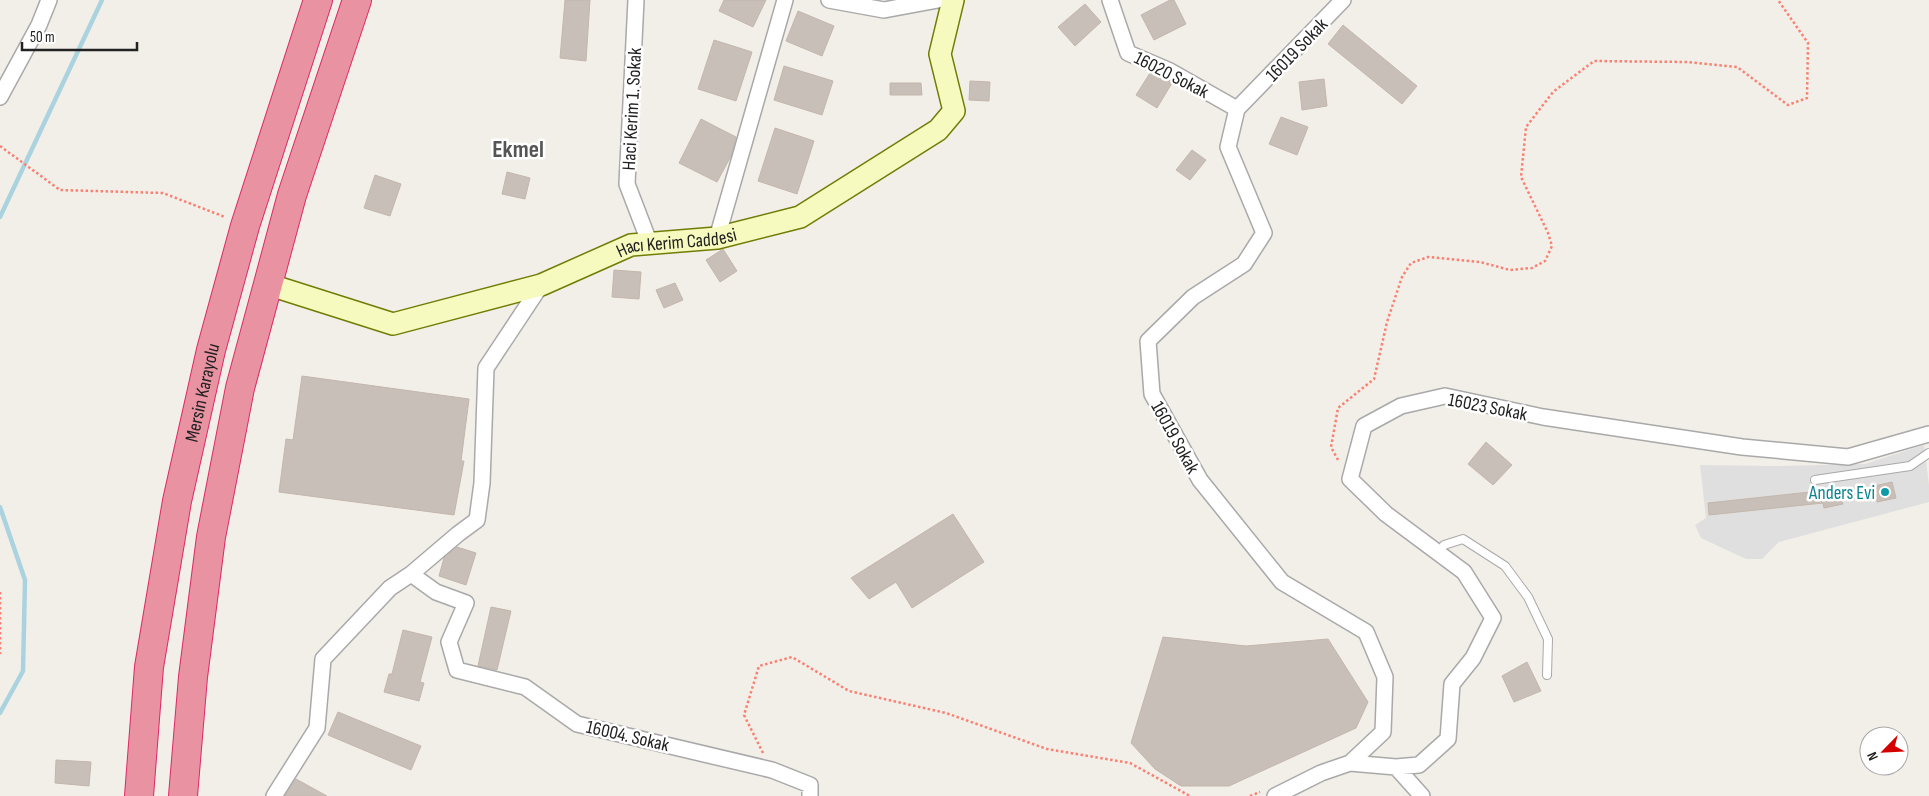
<svg xmlns="http://www.w3.org/2000/svg" width="1929" height="796" font-family="'Sofia Sans Condensed',sans-serif">
  <style>
    .residential { fill: #e0dfdf }
    .lines { fill: none; stroke-linecap: round; stroke-linejoin: round }
    .stream { stroke: #aad3df; stroke-width: 4.5 }
    .building { fill: #c7bfb8; stroke: #c4b6ab }
    .lane-casing { stroke: #a9a9a9; stroke-width: 10 }
    .street-casing { stroke: #a9a9a9; stroke-width: 18 }
    .secondary-casing { stroke: #707d05; stroke-width: 24 }
    .highway-casing { stroke: #dc2a67; stroke-width: 30 }
    .path { stroke: #fa8072; stroke-width: 2.5; stroke-dasharray: 2.5 2.5; stroke-linecap: butt }
    .lane { stroke: #fff; stroke-width: 8 }
    .street { stroke: #fff; stroke-width: 15 }
    .secondary { stroke: #f7fabf; stroke-width: 21 }
    .highway { stroke: #e892a2; stroke-width: 28 }
    .culture-dot { fill: #0f9aa8; stroke: #fff; stroke-width: 2 }
    .labels { text-anchor: middle; stroke-width: 5; stroke-linejoin: round; paint-order: stroke }
    .street-label { font-size: 19px; fill: #222; stroke: #fff }
    .culture-label { font-size: 19px; fill: #0d838f; stroke: #fff; text-anchor: end }
    .district-label { font-size: 24px; font-weight: bold; fill: #555; stroke: #fff }
  </style>
  <rect width="100%" height="100%" fill="#f2efe9"/>
  <path class="residential" d="M1924 445 1929 485V502L1779 542 1762 559H1746L1701 538 1695 525 1706 518 1700 465 1775 466 1865 464Z"/>
  <g class="lines">
    <path class="stream" d="M0 217 102 0
      M0 507 25 580 23 671 0 713"/>
  </g>
  <path class="building" d="M565 0H590L586 61 560 58Z
    M724 0H766L753 27 719 11Z
    M1170 0H1174L1186 24 1154 40 1141 15Z
    M1085 4 1101 22 1075 46 1058 27Z
    M798 11 834 26 822 56 786 41Z
    M1343 25 1417 86 1402 104 1328 44Z
    M714 40 752 52 736 101 698 89Z
    M784 66 833 81 822 115 774 100Z
    M1150 73 1172 83 1157 108 1136 95Z
    M1324 79 1327 106 1302 110 1299 82Z
    M970 81 990 82 989 101 969 100Z
    M890 83H921L922 95H890Z
    M1281 117 1308 127 1297 155 1269 144Z
    M701 119 736 137 731 156 717 182 679 163Z
    M775 128 814 141 797 194 758 181Z
    M1192 150 1206 160 1190 180 1176 170Z
    M507 172 530 178 525 199 502 194Z
    M375 175 401 184 390 216 364 208Z
    M723 249 737 271 720 282 706 260Z
    M614 270 641 272 639 299 612 297Z
    M675 283 683 300 664 308 656 290Z
    M302 376 469 399 461 461H464L454 515 279 492 286 439 293 440Z
    M1486 442 1512 465 1493 485 1468 464Z
    M1892 482 1896 498 1877 502 1874 486Z
    M1839 488 1843 504 1824 508 1823 503 1709 515 1708 503 1810 492V495Z
    M953 514 984 562 912 608 896 582 869 599 851 578Z
    M457 547 476 553 466 585 439 576 444 558Z
    M491 607 511 611 497 670 478 666Z
    M403 630 432 637 420 682 424 683 419 701 384 692 389 674H392Z
    M1163 637 1246 646 1328 639 1368 702 1356 728 1229 786H1181L1155 769 1131 743Z
    M1527 662 1541 691 1514 702 1502 676Z
    M338 712 421 746 411 770 328 735Z
    M56 760 91 762 89 786 55 783Z
    M296 779 327 796H285Z"/>
  <g class="lines">
    <g class="lane-casing">
      <path id="lane" d="M1815 480 1910 466 1929 453
        M1439 553 1444 545 1463 539 1505 566 1528 597 1548 639 1547 675"/>
    </g>
    <g class="street-casing">
      <path id="street" d="M636 0 627 184 650 244
        M829 0 884 10 938 0
        M1110 0 1128 53 1170 71 1237 109
        M0 97 39 25 49 0
        M717 238 785 0
        M411 574 436 592 466 603 449 642 457 670 525 687 577 724 772 770 810 785V796
        M1350 763 1396 767 1419 765 1448 739 1452 684 1473 658 1493 618 1464 572 1386 514 1350 479 1364 426 1401 406 1445 396 1543 417 1742 447 1848 457 1929 434
        M1396 767 1422 796
        M274 796 317 728 323 659 390 588 411 574 458 534 477 520 482 483 486 368 541 285
        M1275 796 1321 773 1350 763 1383 732 1385 677 1366 632 1282 582 1200 480 1152 394 1148 341 1193 297 1244 264 1264 233 1228 147 1237 109 1343 0"/>
    </g>
    <g class="secondary-casing">
      <g id="secondary">
        <path id="s1" d="M267 284 393 324 541 285 631 245 717 238 800 217 938 130 954 111 940 54 953 0"/>
      </g>
    </g>
    <g class="highway-casing">
      <g id="highway">
        <path id="s2" d="M139 796 149 667 177 501 211 350 245 226 318 0"/>
        <path d="M183 796 193 677 211 537 240 388 292 195 357 0"/>
      </g>
    </g>
    <path class="path" d="M0 146 60 190 163 193 225 217
      M1338 460 1331 447 1338 408 1374 379 1387 322 1402 277 1411 263 1428 257 1480 262 1510 270 1532 268 1545 261 1552 246 1548 233 1521 177 1526 127 1553 92 1594 61 1686 62 1737 67 1788 105 1807 98 1808 43 1778 0
      M0 592V654
      M763 753 744 715 759 666 792 657 849 691 946 713 1047 749 1130 763 1190 796
      M1250 796 1260 792"/>
    <use href="#lane" class="lane"/>
    <use href="#street" class="street"/>
    <use href="#secondary" class="secondary"/>
    <use href="#highway" class="highway"/>
  </g>
  <circle class="culture-dot" cx="1885" cy="492" r="5"/>
  <g class="labels">
    <g class="street-label">
      <text transform="translate(1296 49) rotate(-46)" y="7">16019 Sokak</text>
      <text transform="translate(1172 74) rotate(27)" y="7">16020 Sokak</text>
      <text transform="translate(631 109) rotate(-87)" y="7">Haci Kerim 1. Sokak</text>
      <text dy="7" stroke="none"><textPath href="#s1" startOffset="429">Hacı Kerim Caddesi</textPath></text>
      <text dy="7" stroke="none"><textPath href="#s2" startOffset="409">Mersin Karayolu</textPath></text>
      <text transform="translate(1488 406) rotate(11)" y="7">16023 Sokak</text>
      <text transform="translate(1176 437) rotate(61)" y="7">16019 Sokak</text>
      <text transform="translate(628 735) rotate(13)" y="7">16004. Sokak</text>
    </g>
    <g class="culture-label">
      <text x="1875" y="499">Anders Evi</text>
    </g>
    <g class="district-label">
      <text x="518" y="157">Ekmel</text>
    </g>
  </g>
  <g transform="translate(1884 751) rotate(246)"><circle r="24" fill="#ffffff" stroke="#a7a7a7"/>
  <path d="M0-4L9 19L0 12L-9 19Z" fill="#d40000"/>
  <text y="-8" font-size="14" font-weight="bold" text-anchor="middle" fill="#222222">N</text>
  </g>
  <path d="M22 42v8h115v-8" fill="none" stroke="#222222" stroke-width="2.5"/>
  <text x="30" y="42" font-size="15" fill="#222222" stroke="#ffffff" stroke-width="4" paint-order="stroke">50 m</text>
</svg>
